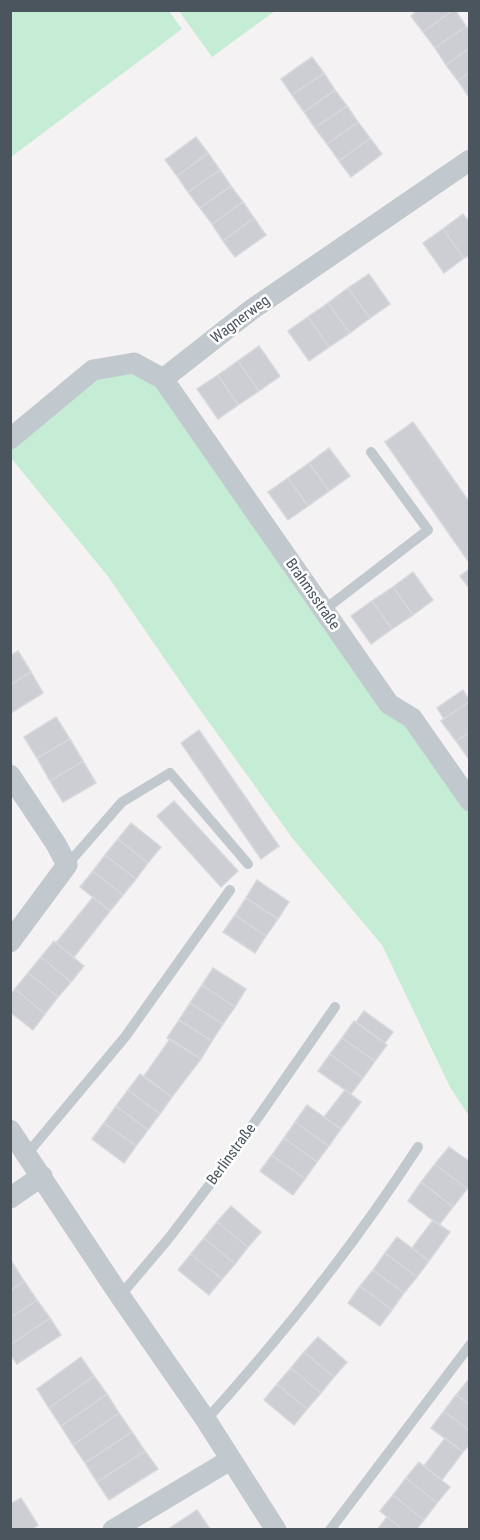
<svg xmlns="http://www.w3.org/2000/svg" width="480" height="1540" font-family="'Roboto Condensed',sans-serif">
  <style>
    .green { fill: #c5ecd4 }
    .building { fill: #ccced4; stroke: #d6d8dc; stroke-width: 1.5 }
    .lines { fill: none; stroke-linecap: round; stroke-linejoin: round }
    .lane { stroke: #c1c9cf; stroke-width: 10 }
    .street { stroke: #c1c9cf; stroke-width: 21 }
    .labels { text-anchor: middle; stroke-width: 5; stroke-linejoin: round; paint-order: stroke }
    .street-label { font-size: 15px; fill: #4b555e; stroke: #fff }
  </style>
  <rect width="100%" height="100%" fill="#f4f2f2"/>
  <path class="green" d="M11 10 169 11 182 29 11 157Z
    M179 11H275L212 57Z
    M134 363 163 379 469 801V1116L450 1087 382 945 293 839 193 700 107 575 11 458 10 439 93 370Z"/>
  <path class="building" d="M418 10H453L423 32 411 16Z
    M453 10H455L466 26 435 48 423 32Z
    M466 26 470 31V48L446 65 435 48Z
    M470 48V72L458 81 446 65Z
    M312 57 324 73 292 95 281 79Z
    M470 72V97H469L458 81Z
    M324 73 335 90 304 112 292 95Z
    M335 90 347 106 315 128 304 112Z
    M347 106 358 122 327 144 315 128Z
    M358 122 370 138 339 161 327 144Z
    M196 137 208 153 177 176 165 160Z
    M370 138 382 154 351 177 339 161Z
    M208 153 220 170 188 192 177 176Z
    M220 170 231 186 200 208 188 192Z
    M231 186 243 202 212 224 200 208Z
    M243 202 254 218 223 241 212 224Z
    M463 214 470 223V255L464 258 443 229Z
    M254 218 266 235 235 257 223 241Z
    M443 229 464 258 444 273 423 243Z
    M369 274 390 304 370 318 348 288Z
    M348 288 370 318 350 333 328 303Z
    M328 303 350 333 329 347 308 317Z
    M308 317 329 347 309 361 288 331Z
    M259 346 280 376 259 391 238 361Z
    M238 361 259 391 238 405 218 375Z
    M218 375 238 405 218 419 197 389Z
    M413 422 470 503 468 561 385 442Z
    M329 448 350 476 329 491 309 463Z
    M309 463 329 491 308 506 288 478Z
    M288 478 308 506 288 520 268 492Z
    M470 569V589L460 576Z
    M413 572 433 600 413 615 393 587Z
    M393 587 413 615 392 629 372 601Z
    M372 601 392 629 371 644 351 616Z
    M18 651 31 672 10 685V656Z
    M31 672 43 693 11 713 10 685Z
    M463 690 470 701 444 719 437 708Z
    M470 701V732L456 741 441 721Z
    M56 717 70 739 37 758 24 737Z
    M199 730 279 846 261 859 181 743Z
    M470 732V761L456 741Z
    M70 739 83 761 50 781 37 758Z
    M83 761 96 783 63 802 50 781Z
    M174 801 238 871 221 887 157 816Z
    M131 823 161 847 148 863 118 839Z
    M118 839 148 863 136 879 105 855Z
    M105 855 136 879 123 895 93 871Z
    M93 871 123 895 110 911 80 887Z
    M257 880 289 902 278 919 246 898Z
    M93 897 110 911 74 957 56 943Z
    M246 898 278 919 266 936 235 915Z
    M235 915 266 936 255 953 223 932Z
    M54 941 84 966 71 982 41 957Z
    M41 957 71 982 58 997 28 973Z
    M213 968 246 989 235 1007 202 985Z
    M28 973 58 997 45 1014 15 989Z
    M202 985 235 1007 223 1024 190 1003Z
    M15 989 45 1014 33 1030 10 1012V995Z
    M190 1003 223 1024 212 1041 179 1020Z
    M364 1011 393 1032 385 1043 356 1022Z
    M179 1020 212 1041 201 1059 167 1038Z
    M354 1021 387 1045 375 1061 342 1038Z
    M342 1038 375 1061 363 1078 330 1054Z
    M170 1039 201 1059 172 1097 144 1076Z
    M330 1054 363 1078 351 1094 318 1071Z
    M140 1074 172 1097 160 1114 128 1090Z
    M128 1090 160 1114 148 1130 116 1106Z
    M345 1090 361 1102 341 1129 324 1117Z
    M307 1105 341 1129 329 1146 295 1122Z
    M116 1106 148 1130 136 1146 104 1123Z
    M295 1122 329 1146 317 1162 284 1138Z
    M104 1123 136 1146 124 1163 92 1139Z
    M284 1138 317 1162 305 1179 272 1155Z
    M449 1147 470 1162V1185L467 1189 435 1164Z
    M272 1155 305 1179 293 1195 260 1171Z
    M435 1164 467 1189 453 1207 421 1182Z
    M421 1182 453 1207 439 1225 408 1201Z
    M231 1206 261 1232 248 1247 217 1222Z
    M433 1220 450 1232 429 1261 412 1248Z
    M217 1222 248 1247 235 1264 204 1238Z
    M397 1237 429 1261 417 1277 385 1253Z
    M204 1238 235 1264 222 1279 191 1254Z
    M385 1253 417 1277 404 1293 373 1270Z
    M191 1254 222 1279 209 1295 178 1270Z
    M12 1262 24 1281 10 1291V1263Z
    M373 1270 404 1293 392 1310 360 1286Z
    M24 1281 37 1300 10 1318V1291Z
    M360 1286 392 1310 380 1326 348 1303Z
    M37 1300 50 1318 10 1345V1318Z
    M50 1318 61 1335 17 1364 10 1354V1345Z
    M318 1337 347 1362 334 1377 304 1352Z
    M304 1352 334 1377 321 1393 291 1368Z
    M81 1357 94 1376 49 1408 37 1389Z
    M291 1368 321 1393 307 1409 277 1384Z
    M94 1376 107 1394 61 1426 49 1408Z
    M469 1379H470V1405L456 1395Z
    M277 1384 307 1409 294 1425 264 1400Z
    M107 1394 119 1413 73 1445 61 1426Z
    M456 1395 470 1405V1431L444 1411Z
    M444 1411 470 1431V1444L463 1452 431 1428Z
    M119 1413 132 1432 85 1463 73 1445Z
    M132 1432 145 1451 97 1482 85 1463Z
    M445 1438 463 1452 442 1480 424 1466Z
    M145 1451 158 1469 109 1500 97 1482Z
    M419 1462 450 1487 437 1503 406 1478Z
    M406 1478 437 1503 424 1520 393 1495Z
    M393 1495 424 1520 416 1530H403L380 1511Z
    M21 1498 38 1525 31 1530H10V1504Z
    M197 1510 210 1529 167 1530Z
    M387 1517 403 1530H377Z"/>
  <g class="lines">
    <path class="lane" d="M324 610 428 530 371 452
      M67 865 122 802 170 773 248 864
      M27 1154 125 1037 230 890
      M120 1296 169 1238 229 1159 335 1007
      M206 1420C283 1335 355 1244 418 1147
      M330 1530 470 1345"/>
    <path class="street" d="M163 379 389 704 412 718 470 801
      M10 439 93 370 134 363 163 379 251 310 470 160
      M10 775 56 844 67 865 10 942
      M10 1130 120 1296 206 1420 276 1530
      M10 1198 42 1176
      M113 1530 230 1460"/>
  </g>
  <g class="labels">
    <g class="street-label">
      <text transform="translate(240 319) rotate(-37)" y="5">Wagnerweg</text>
      <text transform="translate(313 594) rotate(55)" y="5">Brahmsstraße</text>
      <text transform="translate(231 1154) rotate(-54)" y="5">Berlinstraße</text>
    </g>
  </g>
  <rect width="480" height="1540" fill="none" stroke="#4b555e" stroke-width="24"/>
</svg>
